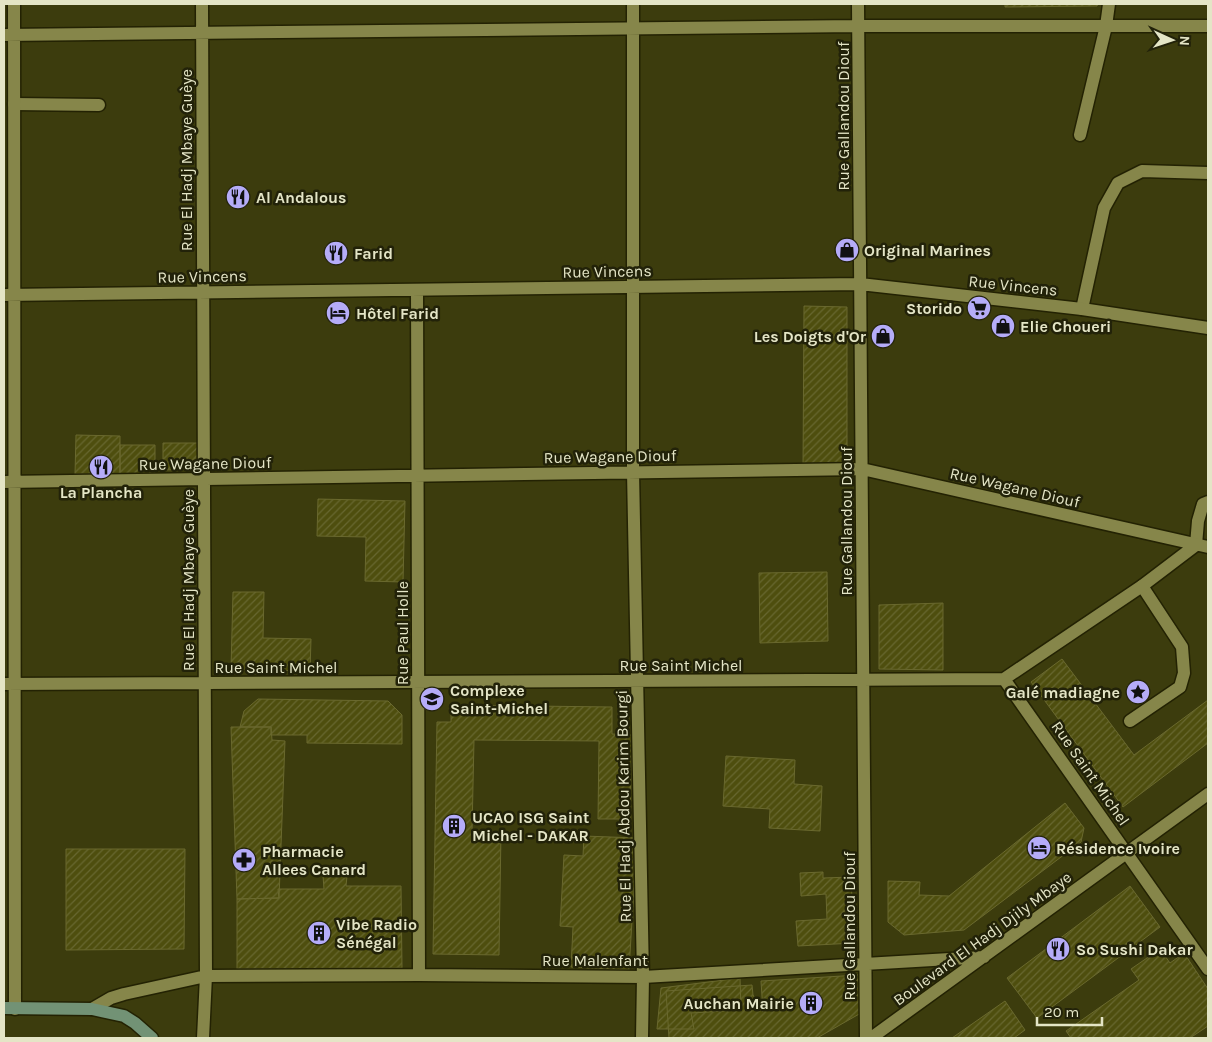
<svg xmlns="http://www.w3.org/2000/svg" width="1212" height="1042" font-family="Karla,sans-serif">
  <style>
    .building { fill: url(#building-hatch); stroke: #6a692e }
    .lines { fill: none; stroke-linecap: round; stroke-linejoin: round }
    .lane-casing { stroke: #232203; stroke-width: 15 }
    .street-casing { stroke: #232203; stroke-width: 15 }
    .secondary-casing { stroke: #232203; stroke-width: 15 }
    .lane { stroke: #86864a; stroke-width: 12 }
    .street { stroke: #86864a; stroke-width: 12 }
    .secondary { stroke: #729275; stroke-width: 12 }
    .labels { text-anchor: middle; stroke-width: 5; stroke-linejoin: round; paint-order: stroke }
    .street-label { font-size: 16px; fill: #e4e5c6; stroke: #222209 }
    .poi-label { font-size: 16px; font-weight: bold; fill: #e4e5c6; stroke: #222209; text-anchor: start }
  </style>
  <defs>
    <pattern id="building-hatch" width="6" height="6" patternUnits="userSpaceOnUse" patternTransform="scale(1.25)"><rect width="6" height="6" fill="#4e4e0e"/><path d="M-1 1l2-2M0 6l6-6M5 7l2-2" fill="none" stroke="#676730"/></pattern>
  </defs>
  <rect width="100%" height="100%" fill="#3c3c0d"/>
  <path class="building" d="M1005 4H1098L1097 6 1005 7Z
    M804 306 847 307V467L803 468Z
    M76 435 120 436V474H75Z
    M163 443H198V469L163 470Z
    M120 445H155V473L120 474Z
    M318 499 405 501 403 582 365 581 366 537 317 536Z
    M827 572 828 641 760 643 759 573Z
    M233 592H264L263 638 311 639 310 671 231 669Z
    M943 603V670L879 669V605Z
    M1062 659 1134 755 1208 700V743L1123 807 1031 682Z
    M258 699 388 701 402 715V744L307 743V735H271V727H240L244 711Z
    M451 705 612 707V734L632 735 630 819H598L599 741 474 740 472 832H501L499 955 433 954 437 722H451Z
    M231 727H271L272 740 285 741 279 898 237 899Z
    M726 756 795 760 794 784 822 786 820 831 769 828 770 809 723 806Z
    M1065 803 1084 828 1081 842 964 930 904 935 888 922V881L920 882 919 895 949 896Z
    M584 836 637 838 629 970 571 967 573 927 560 926 564 855 583 856Z
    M66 849H185L184 949 66 950Z
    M823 872V878L851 877 854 943 798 946 796 921 827 919 826 894 801 896 800 873Z
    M323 876H347L346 886H401L402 968 237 969V899L279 898 278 889H324Z
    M1130 886 1160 927 1037 1018 1007 978Z
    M1160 949 1170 963 1184 953 1208 989V1026L1190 1038H1071L1066 1031 1139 980 1131 969Z
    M858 975 861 1013 817 1038H669L666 991 752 985 753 995 763 1012 761 981Z
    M740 978 741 1010 691 1013 694 1029H657L661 988Z
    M1005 1001 1025 1030 1014 1038H952Z"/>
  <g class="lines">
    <g class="lane-casing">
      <path id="lane" d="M14 104 99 105
        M1080 135 1106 26
        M1082 309 1104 208 1118 183 1142 171 1208 173
        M1196 545 1198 521 1203 504 1208 502
        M1130 721 1180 687 1184 673 1182 647 1142 586"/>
    </g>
    <g class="street-casing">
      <path id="street" d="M14 4 15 1009
        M202 4 206 976 203 1038
        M633 4V472L643 977 642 1038
        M858 4 866 1038
        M1106 26 1109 4
        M4 35 858 26H1208
        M417 290 419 975
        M4 295 860 284 1082 309 1208 328
        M4 482 862 469 1208 547
        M1004 679 1208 969
        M1004 679 1142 586 1196 545
        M4 684 1004 679
        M92 1009 111 998 124 994 206 976 419 975 643 977 984 957
        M871 1038 1208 794"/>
    </g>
    <g class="secondary-casing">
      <path id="secondary" d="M4 1008 92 1009 124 1016 135 1023 152 1038"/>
    </g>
    <use href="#lane" class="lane"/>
    <use href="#street" class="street"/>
    <use href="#secondary" class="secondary"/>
  </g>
  <defs>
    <g id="restaurant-disc" transform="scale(1.25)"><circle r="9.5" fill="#b5acf8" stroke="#222209"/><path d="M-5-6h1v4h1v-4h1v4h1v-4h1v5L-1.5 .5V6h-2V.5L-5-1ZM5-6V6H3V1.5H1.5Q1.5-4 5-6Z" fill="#111"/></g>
    <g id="shop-disc" transform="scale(1.25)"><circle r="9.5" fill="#b5acf8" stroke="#222209"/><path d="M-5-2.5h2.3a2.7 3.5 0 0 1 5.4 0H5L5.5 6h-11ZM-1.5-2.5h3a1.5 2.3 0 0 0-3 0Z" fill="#111"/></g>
    <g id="supermarket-disc" transform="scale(1.25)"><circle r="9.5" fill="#b5acf8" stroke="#222209"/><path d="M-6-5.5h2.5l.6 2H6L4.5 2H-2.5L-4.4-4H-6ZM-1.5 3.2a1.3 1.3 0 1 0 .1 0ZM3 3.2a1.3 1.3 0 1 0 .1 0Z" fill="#111"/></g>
    <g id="hotel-disc" transform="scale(1.25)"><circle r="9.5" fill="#b5acf8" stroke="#222209"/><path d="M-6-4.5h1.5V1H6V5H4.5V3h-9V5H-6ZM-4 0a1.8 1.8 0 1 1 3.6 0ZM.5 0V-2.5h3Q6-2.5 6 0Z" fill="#111"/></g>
    <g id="sight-disc" transform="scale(1.25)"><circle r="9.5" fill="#b5acf8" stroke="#222209"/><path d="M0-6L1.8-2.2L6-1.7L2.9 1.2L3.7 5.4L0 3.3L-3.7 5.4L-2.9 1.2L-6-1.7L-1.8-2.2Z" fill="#111"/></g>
    <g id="university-disc" transform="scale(1.25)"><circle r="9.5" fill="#b5acf8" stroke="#222209"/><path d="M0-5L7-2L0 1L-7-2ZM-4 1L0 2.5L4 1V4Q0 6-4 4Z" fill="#111"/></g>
    <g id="building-disc" transform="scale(1.25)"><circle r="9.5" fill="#b5acf8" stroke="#222209"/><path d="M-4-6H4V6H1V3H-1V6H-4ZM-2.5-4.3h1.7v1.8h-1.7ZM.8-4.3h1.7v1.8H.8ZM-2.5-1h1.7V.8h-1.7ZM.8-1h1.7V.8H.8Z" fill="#111"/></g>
    <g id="pharmacy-disc" transform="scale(1.25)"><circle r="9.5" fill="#b5acf8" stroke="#222209"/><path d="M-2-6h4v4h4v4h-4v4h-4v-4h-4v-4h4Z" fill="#111"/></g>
  </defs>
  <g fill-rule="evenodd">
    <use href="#restaurant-disc" x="238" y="197"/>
    <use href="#shop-disc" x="847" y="250"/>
    <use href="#restaurant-disc" x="336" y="253"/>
    <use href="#supermarket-disc" x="979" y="308"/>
    <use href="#hotel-disc" x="338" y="313"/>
    <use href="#shop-disc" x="1003" y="326"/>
    <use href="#shop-disc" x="883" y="336"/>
    <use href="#restaurant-disc" x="101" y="467"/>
    <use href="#sight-disc" x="1138" y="692"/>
    <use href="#university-disc" x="432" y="699"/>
    <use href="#building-disc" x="454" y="826"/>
    <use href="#hotel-disc" x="1039" y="848"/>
    <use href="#pharmacy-disc" x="244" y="860"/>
    <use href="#building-disc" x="319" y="933"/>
    <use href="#restaurant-disc" x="1058" y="949"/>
    <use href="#building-disc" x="811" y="1003"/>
  </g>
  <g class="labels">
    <g class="street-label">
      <text transform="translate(843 116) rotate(-90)" y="6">Rue Gallandou Diouf</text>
      <text transform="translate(186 160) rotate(-90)" y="6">Rue El Hadj Mbaye Guèye</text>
      <text transform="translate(607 271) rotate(-1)" y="6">Rue Vincens</text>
      <text transform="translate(202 276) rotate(-1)" y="6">Rue Vincens</text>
      <text transform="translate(1013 285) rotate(6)" y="6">Rue Vincens</text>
      <text transform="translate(610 456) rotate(-1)" y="6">Rue Wagane Diouf</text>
      <text transform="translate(205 463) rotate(-1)" y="6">Rue Wagane Diouf</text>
      <text transform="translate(1015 487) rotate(13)" y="6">Rue Wagane Diouf</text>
      <text transform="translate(846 521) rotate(-90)" y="6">Rue Gallandou Diouf</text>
      <text transform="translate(188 580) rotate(-90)" y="6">Rue El Hadj Mbaye Guèye</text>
      <text transform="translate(402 633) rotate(-90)" y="6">Rue Paul Holle</text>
      <text x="681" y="671">Rue Saint Michel</text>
      <text x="276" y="673">Rue Saint Michel</text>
      <text transform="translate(1091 773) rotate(55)" y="6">Rue Saint Michel</text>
      <text transform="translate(623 806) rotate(-91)" y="6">Rue El Hadj Abdou Karim Bourgi</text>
      <text transform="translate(849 926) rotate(-90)" y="6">Rue Gallandou Diouf</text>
      <text transform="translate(982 938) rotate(-36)" y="6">Boulevard El Hadj Djily Mbaye</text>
      <text x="595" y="966">Rue Malenfant</text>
    </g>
    <g class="poi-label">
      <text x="256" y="203">Al Andalous</text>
      <text x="864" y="256">Original Marines</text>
      <text x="354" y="259">Farid</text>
      <text x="962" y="314" text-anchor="end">Storido</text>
      <text x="356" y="319">Hôtel Farid</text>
      <text x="1020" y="332">Elie Choueri</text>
      <text x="866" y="342" text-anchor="end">Les Doigts d'Or</text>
      <text x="101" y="498" text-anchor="middle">La Plancha</text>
      <text x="450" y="696">Complexe<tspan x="450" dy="18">Saint-Michel</tspan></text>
      <text x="1120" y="698" text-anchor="end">Galé madiagne</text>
      <text x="472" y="823">UCAO ISG Saint<tspan x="472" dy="18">Michel - DAKAR</tspan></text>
      <text x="1056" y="854">Résidence Ivoire</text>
      <text x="262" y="857">Pharmacie<tspan x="262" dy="18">Allees Canard</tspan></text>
      <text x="336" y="930">Vibe Radio<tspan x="336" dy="18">Sénégal</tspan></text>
      <text x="1076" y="955">So Sushi Dakar</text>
      <text x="794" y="1009" text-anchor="end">Auchan Mairie</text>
    </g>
  </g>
  <rect width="1212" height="1042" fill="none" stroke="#e4e5c6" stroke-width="10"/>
  <g transform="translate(1172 40) rotate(93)" stroke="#222209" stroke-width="4" paint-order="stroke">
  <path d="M0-4L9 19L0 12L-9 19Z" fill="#e4e5c6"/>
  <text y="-8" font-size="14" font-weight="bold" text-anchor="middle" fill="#e4e5c6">N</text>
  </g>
  <path d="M1037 1017v8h65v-8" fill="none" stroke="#e4e5c6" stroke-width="2.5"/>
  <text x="1044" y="1017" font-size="15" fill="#e4e5c6" stroke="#222209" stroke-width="4" paint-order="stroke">20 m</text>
</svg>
